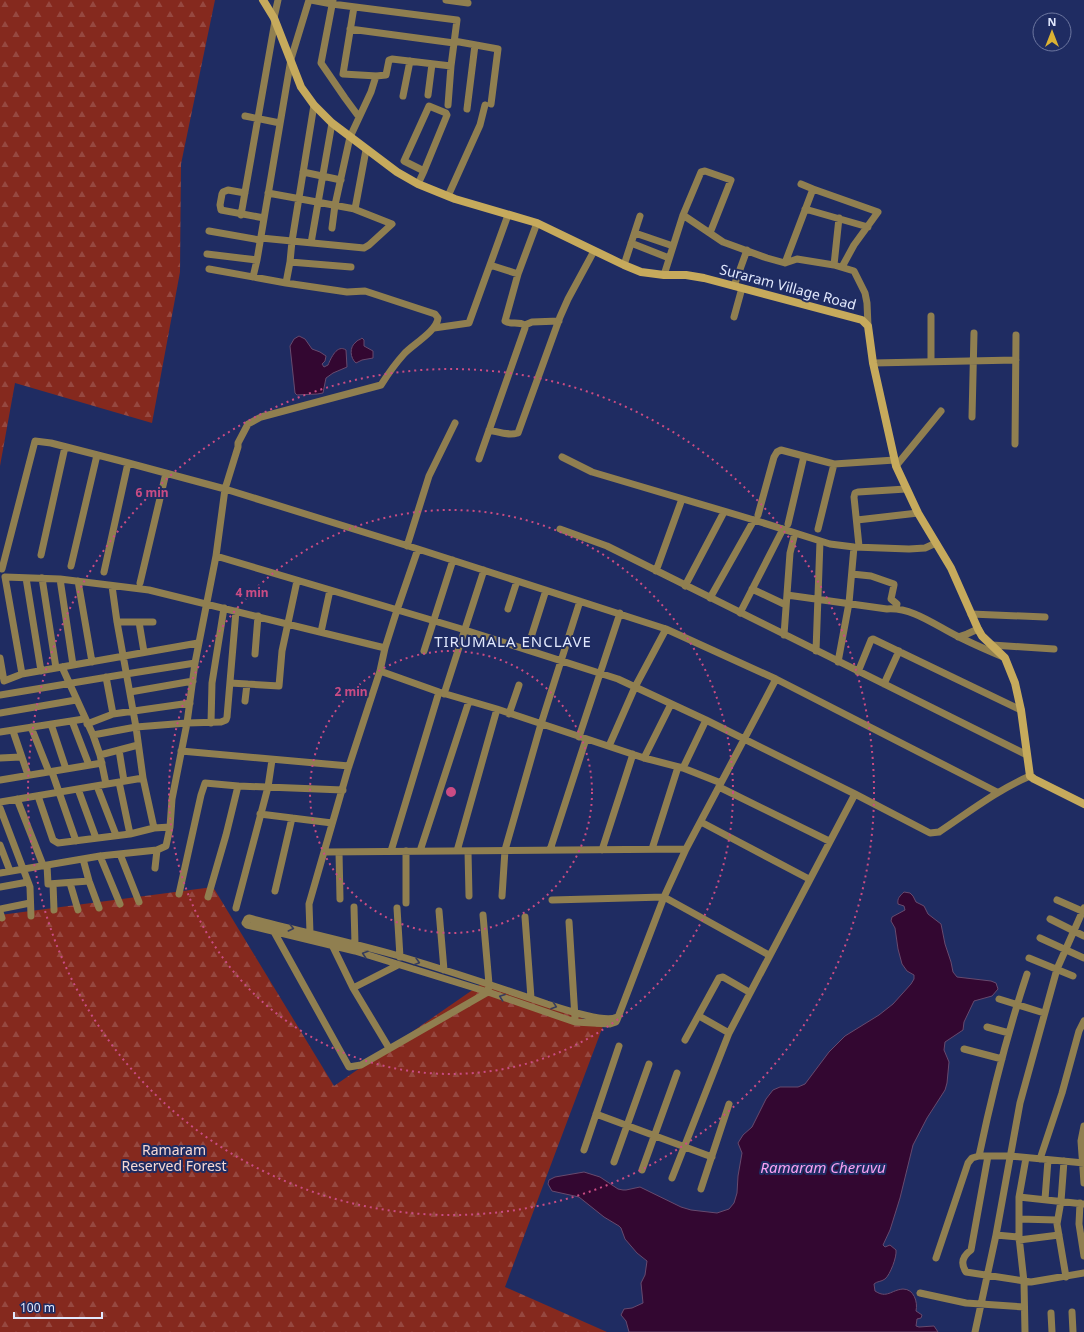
<svg xmlns="http://www.w3.org/2000/svg" width="1084" height="1332" font-family="'Noto Sans',sans-serif">
  <style>
    .forest { fill: url(#forest-firs) }
    .water { fill: #330731; stroke: #674a6e }
    .lines { fill: none; stroke-linecap: round; stroke-linejoin: round }
    .minor { stroke: #907f50; stroke-width: 7 }
    .secondary { stroke: #c6aa5c; stroke-width: 8 }
    .oneway { stroke: #363d5e }
    .ring { fill: none; stroke: #ca4c84; stroke-width: 2; stroke-dasharray: 2 4 }
    .labels { text-anchor: middle; stroke-width: 4; stroke-linejoin: round; paint-order: stroke }
    .street-label { font-size: 14px; fill: #e1e8fd; stroke: #1f2c62 }
    .park-label { font-size: 14px; fill: #f7d8d2; stroke: #1f2c62 }
    .neighbourhood-label { font-size: 15px; letter-spacing: 1px; fill: #e1e8fd; stroke: #1f2c62 }
    .water-label { font-size: 15px; font-style: italic; fill: #f9a1f2; stroke: #1f2c62 }
    .centre { fill: #ca4c84; stroke: #1f2c62; stroke-width: 2 }
    .ring-label { font-size: 12px; text-anchor: middle; font-weight: bold; fill: #ca4c84; stroke: #1f2c62; stroke-width: 4; stroke-linejoin: round; paint-order: stroke }
  </style>
  <defs>
    <pattern id="forest-firs" width="22" height="20" patternUnits="userSpaceOnUse"><rect width="22" height="20" fill="#85291e"/><path d="M5 1l3.5 6h-7zM16 11l3.5 6h-7z" fill="#964840"/></pattern>
  </defs>
  <rect width="100%" height="100%" fill="#1f2c62"/>
  <path class="forest" d="M0 0H215L181 164 180 272 152 423 15 383 0 466Z
    M213 887 334 1086 484 982 603 1026 505 1287 607 1332H0V915Z"/>
  <path class="water" d="M299 336 305 339 312 349 320 352 326 356 325 361 322 364 324 367 328 365C331 358 337 344 346 350L347 367 333 373 326 378 323 393C316 395 305 394 297 395L295 393 290 346 294 339Z
    M362 338 364 340V346L373 351V358L362 360 356 363C350 358 349 347 356 342 357 340 360 340 362 338Z
    M904 892 910 893 913 896 916 902 924 906 928 914 941 924 945 944 951 962 953 972 957 977 991 981 996 983 998 989 992 996 974 1001 964 1022 963 1030 945 1042 944 1050 949 1062 947 1083 945 1090 927 1118 913 1145 900 1198 890 1230 883 1245 885 1247 890 1245 896 1250C897 1257 890 1275 885 1279 881 1282 877 1281 874 1284L875 1291C887 1299 891 1290 903 1289 914 1289 918 1302 916 1311L922 1315 921 1318 917 1319 916 1326 919 1327 934 1326 938 1332H629L626 1321 621 1315 624 1309 632 1308 643 1303 641 1283 645 1275 647 1261 637 1253 625 1239 621 1228 619 1226 604 1217 579 1197 552 1191 548 1184 549 1180 555 1177 584 1172 600 1177 618 1189 623 1190H626L640 1187 681 1207 691 1210 717 1213 729 1209 734 1203 737 1193 738 1176 742 1153 738 1143 743 1135 752 1127 766 1099 773 1090 780 1087H798L805 1084 829 1052 845 1036 879 1015 893 1004 911 984 914 979V975L907 971 902 964 898 949 895 928 891 921 892 917 905 910 904 906 898 904C897 898 900 896 904 892Z"/>
  <g class="lines">
    <path class="minor" d="M311 0 332 4 457 20 451 66 448 105
      M333 0 321 63 345 98 359 117
      M446 0 468 3
      M354 7 343 74 377 76
      M274 18 278 0
      M350 29 454 43
      M454 41 498 49 491 104
      M428 95 432 64
      M403 96 410 61
      M314 105 292 241 290 262 351 267
      M429 106 446 113 447 115 424 171 404 161Z
      M467 109 475 45
      M245 116 280 123
      M303 172 341 180
      M418 184 424 171
      M801 184 813 189
      M245 193 228 190 223 192 222 194 220 205 221 210 264 218
      M268 193 355 209 366 150
      M448 196 480 125 485 105
      M805 209 868 227
      M241 215 275 21
      M683 215 723 242 767 258 785 263 797 259 834 265 854 271 865 293 867 303 868 326
      M332 228 335 205 350 137 371 92 376 76 386 75 389 60 392 59 451 66
      M209 231 260 240
      M635 233 673 246
      M261 238 364 248 369 245 392 224 354 209
      M311 243 332 123
      M631 243 669 258
      M207 254 257 260
      M785 263 813 189 878 212 854 245 842 267
      M490 265 518 274
      M624 265 640 216
      M834 265 839 218
      M664 275 683 215 701 172 705 171 731 180 710 233
      M253 277 257 260 291 59 309 0
      M286 283 290 262
      M734 286 747 250
      M734 317 742 288
      M525 325 532 322 559 321
      M434 328 469 323 508 215
      M931 362V316
      M873 363 1016 360
      M972 417 974 333
      M489 430C499 432 508 436 518 433L560 317 568 299 594 251
      M1015 444 1016 335
      M562 457 592 472 754 520 830 544 854 547 909 549 925 548 936 543
      M479 459 525 328V325C518 321 511 325 505 321L518 274 537 223
      M896 466 941 411
      M758 515 774 457 777 452 781 450 834 464 895 460
      M857 520 918 513
      M788 524 804 456
      M560 529 607 546 1027 755
      M818 529 834 464
      M407 546 429 476 455 423
      M859 546 854 497 855 493 858 492 906 489
      M41 555 65 447
      M216 556 465 630 618 679 706 720 855 794 930 833 939 832C969 812 997 790 1030 776
      M71 566 97 455
      M2 569 35 441 51 443 121 461 225 489 418 549 666 629 776 679 997 792
      M656 571 682 499
      M104 572 128 463
      M852 574 871 576 894 584V585L891 599 897 604 896 608
      M26 578 41 671
      M42 578 56 668
      M60 579 73 665
      M78 581 92 662
      M140 583 166 473
      M112 586 117 622 136 727 143 778 154 828 170 827 166 846 157 850 155 868
      M685 586 724 512
      M752 589 786 605
      M787 595 887 609C913 607 936 626 959 637 973 644 987 650 1001 656
      M710 598 754 520
      M508 609 517 581
      M740 613 783 529
      M971 614 1045 617
      M117 622H153
      M139 622 144 652
      M321 632 330 590
      M784 635 790 553 795 533
      M958 637 967 634 978 629
      M992 645 1054 649
      M527 650 546 590
      M424 651 453 560
      M816 651 820 541
      M255 654 258 616
      M0 658 4 681 22 674 198 643
      M838 662 849 603 854 547
      M62 667 93 735 136 727 187 723 221 722 226 720 227 717 236 611
      M380 671 439 692 497 709 644 758 683 768 721 783
      M858 672 871 640 873 639 1021 710
      M22 674 5 577 60 579 149 590 385 648
      M106 677 113 714
      M230 683 279 686 282 651 297 581
      M884 684 899 651
      M130 692 193 681
      M444 694 484 570
      M0 695 126 674 195 663
      M245 701 247 684
      M0 713 76 700
      M509 714 519 685
      M72 721 89 765
      M211 723 212 683 224 608
      M51 724 66 769
      M87 724 113 714 190 703
      M31 727 49 772
      M13 731 28 775
      M0 732 84 719
      M93 735 100 755 106 784
      M579 737 620 613
      M609 746 635 687 666 629
      M119 750 124 781
      M181 751 349 766
      M100 755 138 745
      M0 758 21 757
      M644 758 671 704
      M683 768 706 720
      M52 772 76 841
      M0 780 102 763
      M119 782 130 834
      M97 786 116 835
      M719 787 829 841
      M78 789 96 838
      M38 796 53 840 58 843 130 834 154 828
      M17 799 43 865
      M0 802 143 778
      M0 808 30 887 31 916
      M260 814 332 823
      M701 822 809 879
      M170 827 172 799 187 723 195 663 216 556 225 489 238 447V443L248 424 261 417 381 385C388 374 395 364 404 354 412 345 437 331 438 318L435 314 365 291 347 292 286 283 209 269
      M0 845 10 871
      M652 849 678 767
      M550 850 586 739
      M602 850 633 754
      M391 851 439 692
      M420 851 469 701
      M457 851 497 709
      M468 851 469 896
      M324 852 686 849
      M339 852 340 899
      M120 854 139 902
      M100 856 120 904
      M83 859 89 881 99 908
      M47 865 48 884 89 881
      M0 873 100 856 157 850
      M70 883 78 910
      M53 884 54 910
      M0 887 28 882
      M275 891 292 818
      M179 894 201 795 205 783 238 786 343 790
      M502 896 505 850 541 724 580 601
      M208 897 226 835 238 786
      M552 900 664 897 769 955
      M1057 900 1082 911
      M406 903V851
      M354 907 355 944
      M236 908 268 787 272 760
      M397 908 400 957
      M0 909 30 903
      M439 911 444 970
      M0 912 2 918
      M525 917 531 998
      M1050 919 1084 936
      M569 922 575 1018
      M273 930 349 1067 361 1065 488 992 489 984 483 915
      M310 933 309 904 324 852 348 769 380 671 385 648 397 610 418 549
      M1040 938 1084 958
      M333 947 353 988 389 1048
      M1029 958 1073 976
      M353 988 398 965
      M999 999 1044 1013
      M699 1016 729 1033
      M617 1017C605 1024 560 1008 547 1004 498 987 449 971 399 956 350 942 299 931 249 918L247 919 245 923 247 925 355 951 488 992 575 1022 610 1024 616 1022 617 1020 664 897 686 849 776 679
      M987 1027 1009 1033
      M685 1040 719 978 723 977 749 992
      M964 1049 1002 1059
      M596 1114 712 1157
      M1084 1126 1081 1141 1084 1183
      M584 1150 619 1046
      M979 1156C992 1094 1007 1034 1027 974
      M988 1156 971 1250C963 1256 960 1263 966 1272L1031 1282 1084 1273
      M1040 1159 1062 1093 1079 1031 1084 1021
      M1064 1161 1061 1201 1057 1224 1066 1277
      M614 1162 649 1064
      M642 1170 677 1073
      M672 1178 729 1033 855 794
      M701 1189 729 1104
      M1019 1197 1084 1204
      M1045 1199 1048 1160
      M1080 1203 1079 1224 1084 1256
      M1019 1219 1057 1220
      M1019 1237 996 1235 1020 1103 1057 969 1084 908
      M1019 1240 1059 1235
      M936 1258 968 1163 972 1158 979 1156H1010L1084 1163
      M920 1293 966 1303 1024 1307
      M1072 1312 1073 1332
      M1051 1313 1052 1332
      M975 1332 996 1235
      M1025 1332 1024 1282 1019 1237V1197L1026 1158"/>
    <path class="secondary" d="M263 0 274 18 301 87 314 105 332 123 397 172 418 184 455 199 537 223 624 265 641 272 664 275H686L704 278 862 320 868 326 873 363 896 466 918 513 951 568 978 629 982 636 1005 658 1015 683 1021 710 1030 776 1034 779 1084 804"/>
  </g>
  <defs><path id="oneway-chevron" d="M-2-3.5L2.5 0L-2 3.5" fill="none" stroke-width="1.6" stroke-linecap="round" stroke-linejoin="round"/></defs>
  <g class="oneway">
    <use href="#oneway-chevron" transform="translate(291 928) rotate(13)"/>
    <use href="#oneway-chevron" transform="translate(365 954) rotate(-162)"/>
    <use href="#oneway-chevron" transform="translate(417 962) rotate(16)"/>
    <use href="#oneway-chevron" transform="translate(502 997) rotate(-160)"/>
    <use href="#oneway-chevron" transform="translate(554 1006) rotate(19)"/>
  </g>
  <g class="ring">
    <circle cx="451" cy="792" r="141"/>
    <circle cx="451" cy="792" r="282"/>
    <circle cx="451" cy="792" r="423"/>
  </g>
  <g class="labels">
    <g class="street-label">
      <text transform="translate(788 287) rotate(15)" y="5">Suraram Village Road</text>
    </g>
    <g class="park-label">
      <text x="174" y="1155">Ramaram<tspan x="174" dy="16">Reserved Forest</tspan></text>
    </g>
    <g class="neighbourhood-label">
      <text x="513" y="647">TIRUMALA ENCLAVE</text>
    </g>
    <g class="water-label">
      <text x="823" y="1173">Ramaram Cheruvu</text>
    </g>
  </g>
  <circle cx="451" cy="792" r="6" class="centre"/>
  <g class="ring-label">
    <text x="152" y="497">6 min</text>
    <text x="252" y="597">4 min</text>
    <text x="351" y="696">2 min</text>
  </g>
  <g transform="translate(1052 32)"><circle r="19" fill="#1f2c62" stroke="#6d77a0"/>
  <path d="M0-3L7 15L0 10L-7 15Z" fill="#dbb233"/>
  <text y="-6" font-size="11" font-weight="bold" text-anchor="middle" fill="#e1e8fd">N</text>
  </g>
  <path d="M14 1312v6h88v-6" fill="none" stroke="#e1e8fd" stroke-width="2"/>
  <text x="20" y="1312" font-size="12" fill="#e1e8fd" stroke="#1f2c62" stroke-width="3" paint-order="stroke">100 m</text>
</svg>
